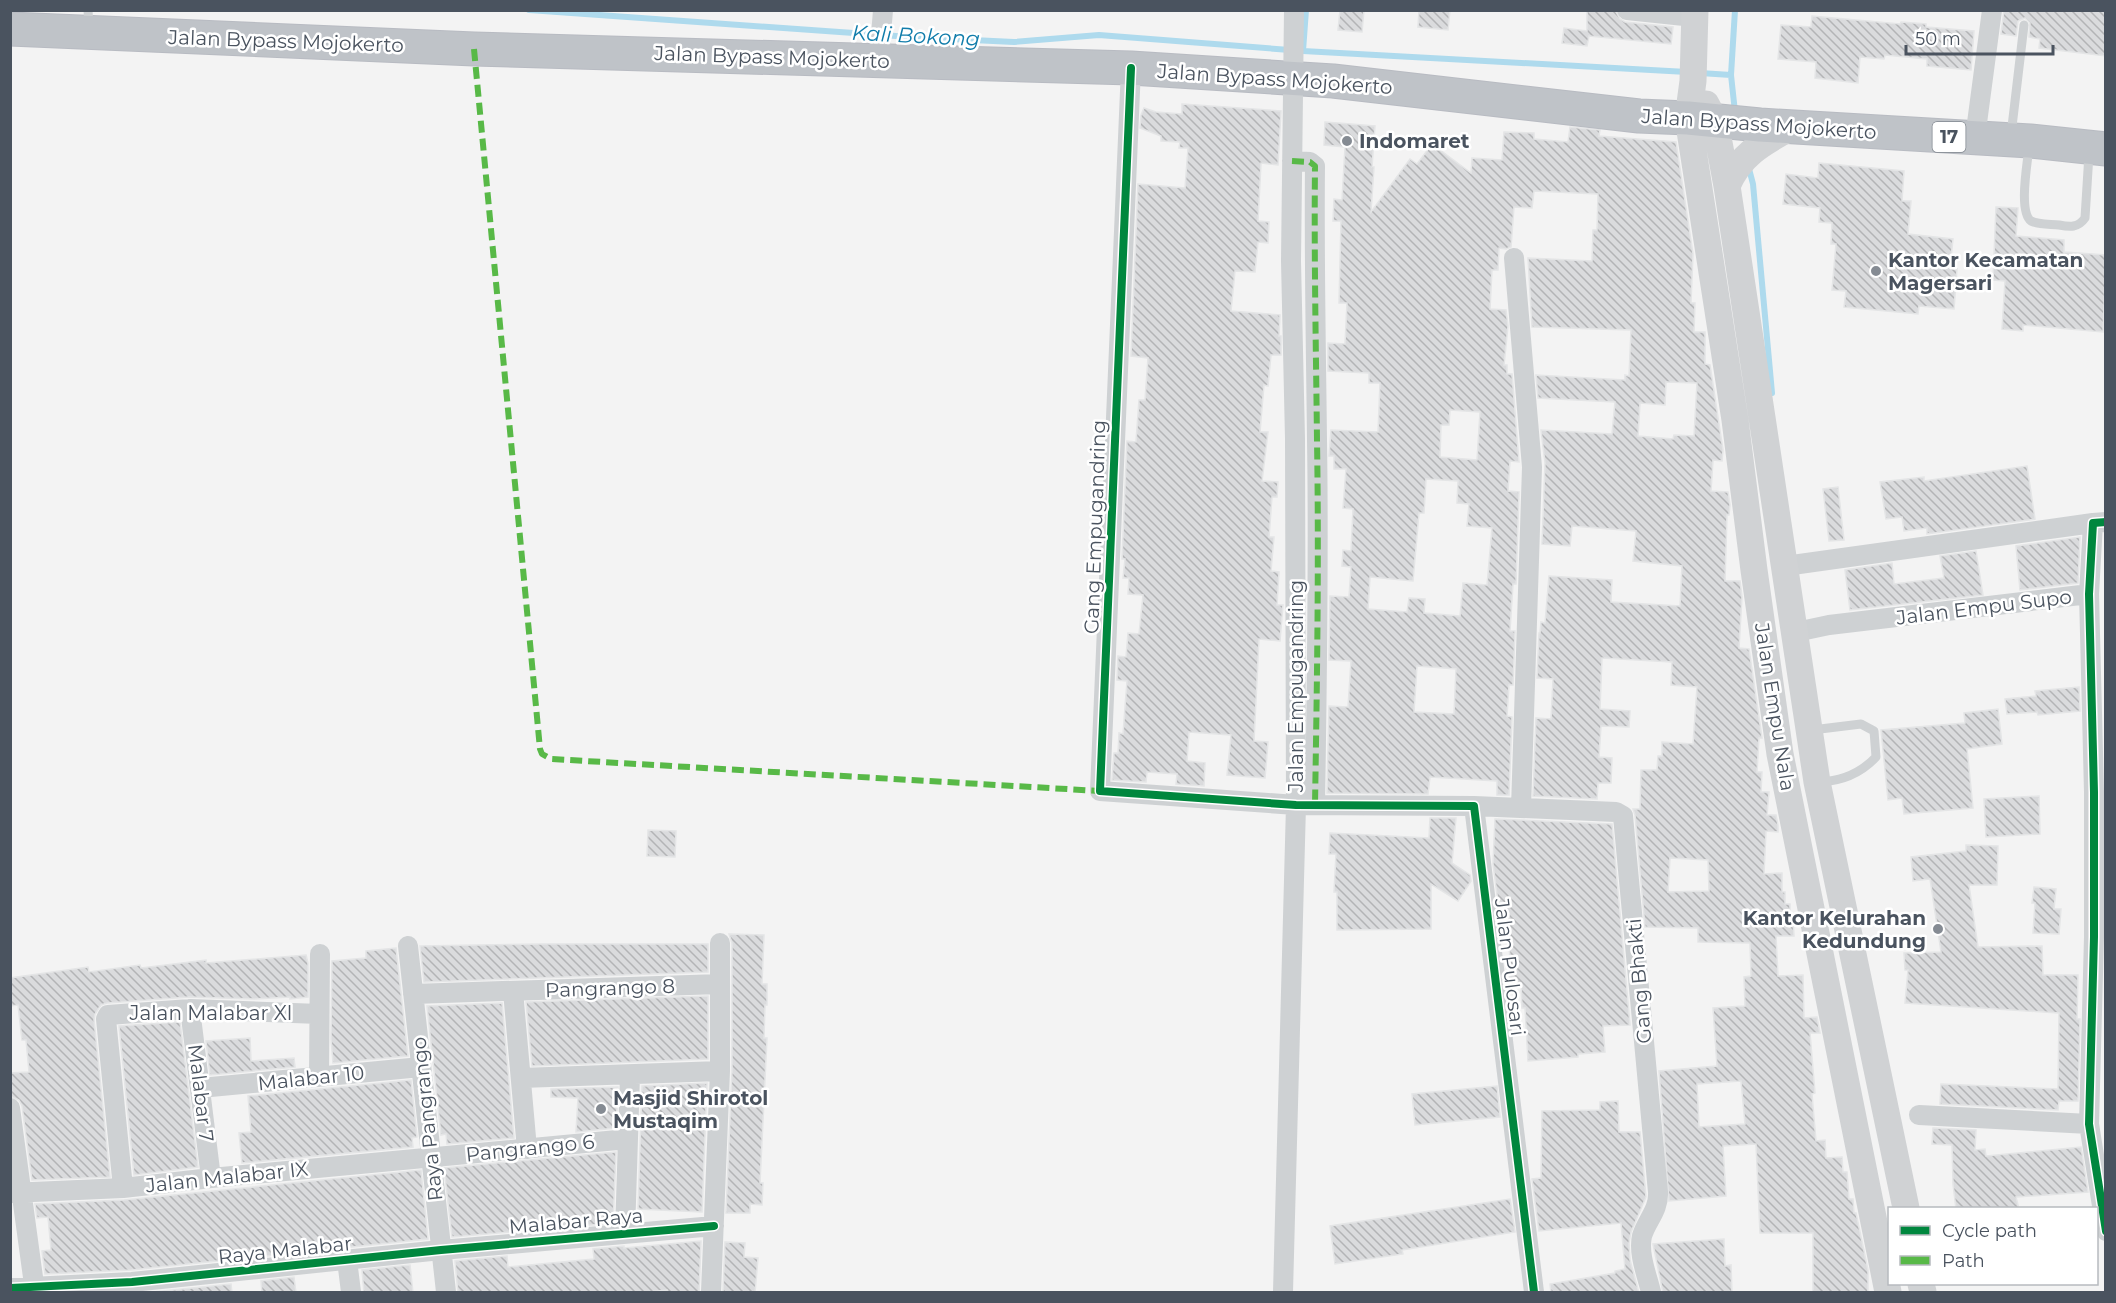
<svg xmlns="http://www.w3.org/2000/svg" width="2116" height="1303" font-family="Montserrat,sans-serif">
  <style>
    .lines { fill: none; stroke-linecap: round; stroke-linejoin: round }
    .stream { stroke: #aedaed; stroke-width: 6 }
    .building { fill: url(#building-back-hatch); stroke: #e4e5e6; stroke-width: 1.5; fill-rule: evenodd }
    .highway-casing { stroke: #b8bbc2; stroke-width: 35 }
    .lane { stroke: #ced1d3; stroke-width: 9 }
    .street { stroke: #ced1d3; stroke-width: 20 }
    .secondary { stroke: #d0d2d4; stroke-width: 27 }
    .highway { stroke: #bfc3c8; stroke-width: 33 }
    .quiet { stroke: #58b947; stroke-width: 6; stroke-dasharray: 12 6; stroke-linecap: butt }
    .cycleway-casing { stroke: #fff; stroke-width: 11 }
    .cycleway { stroke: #00873e; stroke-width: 8 }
    .poi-dot { fill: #858b93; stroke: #fff; stroke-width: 2 }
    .labels { text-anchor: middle; stroke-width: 5; stroke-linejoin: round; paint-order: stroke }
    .shield { fill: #fff; stroke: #80878f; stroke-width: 1.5 }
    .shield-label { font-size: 18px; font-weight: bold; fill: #4a535f }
    .street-label { font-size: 20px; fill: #4a535f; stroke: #fff }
    .poi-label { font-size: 20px; font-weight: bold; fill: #4a535f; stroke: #fff; text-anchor: start }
    .water-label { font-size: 21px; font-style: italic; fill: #117dab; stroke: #fff }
  </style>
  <defs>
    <pattern id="building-back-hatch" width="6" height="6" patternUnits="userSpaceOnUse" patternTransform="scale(1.5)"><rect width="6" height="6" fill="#dadbdd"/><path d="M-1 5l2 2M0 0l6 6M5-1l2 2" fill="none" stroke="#b3b4b6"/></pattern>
  </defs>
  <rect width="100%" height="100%" fill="#f3f3f3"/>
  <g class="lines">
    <path class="stream" d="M529 10 910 37 1014 42 1099 35 1303 51 1687 72
      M1735 10 1731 75 1735 112
      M1303 51 1306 10
      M1700 73 1731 75
      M1748 165 1753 184 1772 393"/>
  </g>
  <path class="building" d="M1340 10H1364L1362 32 1338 30Z
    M1419 10H1450L1448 30 1418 27Z
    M1587 10H1615L1620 19 1625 22 1673 27 1671 44 1589 36 1587 46 1562 43 1564 28 1587 31Z
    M2004 10H2106V56L2039 48 2040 39 2029 37 2030 23 2025 18 2018 21 2016 36 2001 34Z
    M1812 16 1900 24 1901 22 1926 24V27L1974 31 1971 70 1927 66V59L1885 55 1884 59 1860 57 1858 83 1815 78 1816 62 1778 59 1781 25 1811 27Z
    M1182 104 1281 111 1278 165 1261 163 1258 221 1269 222 1268 243 1258 242 1255 272 1235 271 1231 311 1280 315 1279 336H1281V355H1271L1268 386 1264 385 1260 432H1268L1262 481 1278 482 1277 497H1272L1269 537H1274L1271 571 1279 572 1277 605H1283L1280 641 1259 639 1254 741 1268 742 1265 778 1227 775 1231 735 1189 732 1187 761 1205 763 1204 786 1176 784 1177 774 1147 772 1146 782 1112 780 1114 753H1118L1119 733 1123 734 1127 681 1117 680 1118 656 1126 657 1128 633 1139 634 1143 595 1128 594 1129 578H1123L1125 559H1122L1127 441 1136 442 1139 400H1145L1148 358 1131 356 1138 184 1185 188 1188 148H1179L1180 142 1161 141V136L1140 128 1141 115 1144 108 1156 112 1182 114Z
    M1325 122 1375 126 1372 167H1374L1371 212 1410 159 1417 164 1432 144 1471 173 1472 158 1502 160 1504 132 1534 133V139L1568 142 1570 127 1600 130 1599 136 1676 142 1693 254 1691 303H1695L1694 332H1705V364L1710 365 1723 450 1722 461 1713 460 1711 491 1728 492 1730 505 1729 515H1727L1725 581H1740L1742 597 1739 648 1749 649 1762 738H1759L1757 772H1762L1761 792H1769L1767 815H1776L1778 825V832L1766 831 1764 874 1782 873V892H1785V904H1790V918H1793L1794 936H1776L1778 976 1803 975 1804 1018 1817 1017 1820 1033H1810L1815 1093 1812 1094 1816 1141 1825 1140 1826 1158 1842 1157 1843 1172H1847L1849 1199H1853L1854 1213H1856L1868 1270V1293H1813V1233H1760L1756 1144 1723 1146 1726 1196 1669 1201 1659 1071 1717 1066 1713 1008 1745 1006 1744 977 1751 976 1750 943 1698 942V928L1645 927 1635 815 1633 809H1640L1641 770H1657L1658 756H1662V742L1693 744 1697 687 1671 685 1672 662 1602 658 1600 709 1630 711 1629 727 1601 726 1599 757 1612 758 1611 783H1598L1597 799 1533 796 1536 718 1551 719 1553 679 1537 678 1539 633H1540L1541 622 1545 623 1549 576 1612 580 1611 602 1680 606 1682 566 1633 561 1636 531 1572 526 1570 546 1542 544 1545 463 1541 430 1612 434 1615 402 1538 398 1536 375 1625 380V375L1629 376 1631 330 1532 327 1528 258 1592 261 1593 230H1597L1598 194 1534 191 1532 208 1514 207 1511 247 1506 249 1499 248 1498 270H1492L1490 309 1506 310 1508 326 1504 365H1507V374H1512L1519 462 1510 461 1508 491 1519 492 1516 584H1513L1510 631H1515L1513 685H1509L1507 716 1512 717 1509 795H1497V781L1430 777 1428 794 1327 793 1329 706 1348 707 1351 661 1329 660 1330 596 1349 597 1351 567 1342 566 1343 550 1351 551 1353 509 1343 508 1346 469H1334V456H1329L1331 430 1378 432 1380 383H1369V373L1328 371V343L1345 344 1347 303H1339L1341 221H1333L1334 199 1342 200 1345 147 1324 145ZM1666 382 1697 383 1694 436 1674 435 1673 439 1638 436 1640 403 1665 405ZM1450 410 1480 412 1477 460 1440 457 1441 425H1449ZM1426 479 1458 481 1457 503 1469 504 1467 526 1492 528 1487 585 1463 583 1460 616 1424 613 1425 599 1409 598 1407 612 1368 609 1370 577 1413 581 1419 513H1424ZM1417 666 1456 669 1454 714 1414 712ZM1670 858 1708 860 1709 891 1668 892ZM1741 1081 1745 1124 1699 1127 1697 1084Z
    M1819 163 1904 171 1902 201H1911L1908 234 1953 239 1950 268 1957 269 1954 309 1919 306 1918 314 1844 307 1846 291 1832 290 1836 244H1831L1832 223 1819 222 1820 208 1783 204 1786 174 1818 178Z
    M1996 207 2018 208 2016 236 2064 240V252L2106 255 2103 332 2023 325V331L2002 329 2005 281 1993 280Z
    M2027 466 2035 519 1927 534V528L1904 531 1902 517 1886 519 1880 482 1924 477V481Z
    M1838 487 1844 540 1829 541 1823 489Z
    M2080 537 2078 583 2020 590 2016 546Z
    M1976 551 1983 595 1850 610 1845 570 1892 563 1894 584 1944 578 1940 556Z
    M2079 687 2080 711 2038 715 2037 712 2007 714 2005 699 2036 696 2035 691Z
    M1998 709 2002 744 1967 749 1973 808 1904 814 1902 798 1888 800 1881 730 1965 723 1964 713Z
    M2039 796 2040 834 1986 837 1984 799Z
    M1430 818H1456L1452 863 1470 875 1471 881 1458 901 1431 884V929L1337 930V892H1334L1336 854H1329L1330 833 1429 838Z
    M1495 819 1612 824 1630 1025 1603 1026 1605 1052 1578 1054V1057L1528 1061 1525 1008H1522L1521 984H1510L1509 914H1505L1506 903 1498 902 1493 864Z
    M648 830 676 831 675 857 647 856Z
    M1966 845 1998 846 1997 885H1969L1978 947 2042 946 2043 975H2078L2077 1019H2080L2078 1101H2059L2058 1110 1940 1104 1941 1084 2058 1089 2059 1013 1905 1003 1908 970H1905L1904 953 1941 952 1930 879 1913 881 1911 857 1966 851Z
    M2034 887 2056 889 2054 909H2061L2059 934 2033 933 2035 903H2032Z
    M729 934 764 935 762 984H767V1005H765L764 1038H767L760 1183H763L762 1205 750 1204V1213H726L732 1071V943Z
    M542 944H708V972L424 982 420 946Z
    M396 948 408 1056 333 1063 331 1039 332 961 366 958V951Z
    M306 955 308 963V997L290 999V997L254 999 189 997 107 1003 101 1005 95 1014 94 1020 110 1177 32 1180 22 1106 19 1100 10 1096V1073L29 1072 26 1040H22L18 1005 10 1006V978L88 967 89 972 140 965 141 968 206 960V963Z
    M708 996V1059L532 1066 526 1002Z
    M502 1003 514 1138 447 1144 446 1134 441 1135 427 1006Z
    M180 1022 198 1167 134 1175 119 1026Z
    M250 1038 251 1061 294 1058 295 1067 210 1075 206 1041Z
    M411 1080 417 1137 412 1138 413 1147 242 1163 239 1133 251 1132 248 1096Z
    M707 1083 702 1212 638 1209 642 1086Z
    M1497 1086 1500 1117 1415 1125 1412 1094Z
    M618 1087 616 1128 576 1132 578 1098 551 1097V1089Z
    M1618 1101 1619 1132H1640L1646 1197 1631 1232 1629 1243 1630 1260 1639 1293H1551L1550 1284 1615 1273V1271L1625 1269 1621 1223 1539 1231 1532 1179 1541 1178 1542 1111 1600 1110V1102Z
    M1933 1128 1976 1130 1975 1150 1985 1149 1986 1156 2081 1147 2088 1192 2016 1197 2019 1209H1956L1953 1184 1952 1145 1932 1144Z
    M616 1152 613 1223 452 1237 444 1168Z
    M421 1170 428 1239 131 1270 45 1274 42 1251 51 1250 48 1217 37 1218 35 1204 124 1200Z
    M1510 1199 1515 1232 1402 1250 1403 1254 1335 1264 1330 1226Z
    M1724 1239 1725 1266 1731 1265 1732 1293H1663L1653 1244Z
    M701 1241 699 1293H667V1290L638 1293H458L455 1261 507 1256 508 1267 594 1259 593 1249 624 1246V1248Z
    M725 1242 745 1243 744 1257 758 1258 755 1293H723Z
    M410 1265 413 1293H364L362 1270Z
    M294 1277 296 1293H262L261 1281Z
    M231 1284 232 1293 153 1292Z"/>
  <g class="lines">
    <g class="highway-casing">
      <path id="highway" d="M10 29 474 49 1131 68 1333 81 1639 116 1688 118 1760 125 2030 141 2106 149"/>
    </g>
    <path class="lane" d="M88 10 89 28
      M2011 135 2024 25
      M2029 146C2028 161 2018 211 2031 221 2038 225 2051 224 2059 225 2070 227 2078 228 2085 218L2089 154
      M1812 730 1861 724 1874 731 1876 757C1861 773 1842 781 1820 782"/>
    <path class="street" d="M1627 10 1694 17
      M879 60 883 10
      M1131 68 1100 791 1296 805 1474 806 1534 1292
      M1975 138 1992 10
      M1292 161 1310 162 1315 166C1314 258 1316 349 1317 440 1319 562 1317 683 1315 805
      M1514 258 1532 467 1521 808
      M2106 522 2093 523 2089 594 2094 792V937L2089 1124 2106 1231
      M1785 566 2093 523
      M1796 632 1829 625 2089 594
      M1474 806 1616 812 1623 816 1658 1192C1659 1210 1647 1220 1642 1236 1638 1254 1647 1275 1651 1292
      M408 946 446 1292
      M513 991 527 1149
      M413 994 720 984
      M190 1009 211 1178
      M319 1077 320 954
      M521 1078 720 1071
      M200 1088 421 1067
      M10 1108 35 1292
      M1919 1115 2089 1124
      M123 1188 106 1019 108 1015 190 1009 319 1014
      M10 1193 123 1188 211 1178 628 1139
      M625 1233 630 1075
      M347 1260 351 1292
      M10 1288 132 1282 441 1250 714 1226
      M711 1292 720 1071V943
      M1283 1292 1296 805 1295 439 1291 261 1294 10"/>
    <path class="secondary" d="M1695 10 1693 81 1688 118 1735 420 1754 570 1780 754 1888 1292
      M1706 104 1715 121 1727 186 1817 782 1906 1208
      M1727 186C1740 154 1764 142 1793 126
      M1921 1284 1923 1292"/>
    <use href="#highway" class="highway"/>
    <path class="quiet" d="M474 49 540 749 542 754 551 759 1100 791
      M1292 161 1310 162 1315 166C1314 258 1316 349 1317 440 1319 562 1317 683 1315 805"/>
    <g class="cycleway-casing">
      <path id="cycleway" d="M1131 68 1100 791 1296 805 1474 806 1534 1292
        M2106 522 2093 523 2089 594 2094 792V937L2089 1124 2106 1231
        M10 1288 132 1282 441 1250 714 1226"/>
    </g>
    <use href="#cycleway" class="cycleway"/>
  </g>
  <g class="poi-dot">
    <circle cx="1347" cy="141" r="6"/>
    <circle cx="1876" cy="271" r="6"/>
    <circle cx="1938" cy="929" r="6"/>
    <circle cx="601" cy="1109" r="6"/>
  </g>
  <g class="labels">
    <rect class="shield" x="1932.5" y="122" width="33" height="30" rx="4.5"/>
    <g class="shield-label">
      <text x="1949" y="143">17</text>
    </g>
    <g class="street-label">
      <text transform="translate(286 41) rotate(2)" y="7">Jalan Bypass Mojokerto</text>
      <text transform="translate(772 57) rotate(2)" y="7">Jalan Bypass Mojokerto</text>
      <text transform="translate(1275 79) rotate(4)" y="7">Jalan Bypass Mojokerto</text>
      <text transform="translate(1759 124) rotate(4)" y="7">Jalan Bypass Mojokerto</text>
      <text transform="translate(1095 527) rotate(-88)" y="7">Gang Empugandring</text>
      <text transform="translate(1984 607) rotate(-7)" y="7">Jalan Empu Supo</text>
      <text transform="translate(1296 686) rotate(-90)" y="7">Jalan Empugandring</text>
      <text transform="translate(1775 707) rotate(81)" y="7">Jalan Empu Nala</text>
      <text transform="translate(1510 967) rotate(83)" y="7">Jalan Pulosari</text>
      <text transform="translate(1639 981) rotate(-95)" y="7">Gang Bhakti</text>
      <text transform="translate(610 988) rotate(-2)" y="7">Pangrango 8</text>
      <text x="211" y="1020">Jalan Malabar XI</text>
      <text transform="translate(311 1078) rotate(-6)" y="7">Malabar 10</text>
      <text transform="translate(201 1093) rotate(83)" y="7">Malabar 7</text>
      <text transform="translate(427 1119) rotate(-96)" y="7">Raya Pangrango</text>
      <text transform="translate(530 1148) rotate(-6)" y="7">Pangrango 6</text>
      <text transform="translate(227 1177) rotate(-6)" y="7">Jalan Malabar IX</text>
      <text transform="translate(576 1221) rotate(-5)" y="7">Malabar Raya</text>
      <text transform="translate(285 1250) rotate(-6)" y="7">Raya Malabar</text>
    </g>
    <g class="poi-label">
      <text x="1359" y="148">Indomaret</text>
      <text x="1888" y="267">Kantor Kecamatan<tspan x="1888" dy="23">Magersari</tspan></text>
      <text x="1926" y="925" text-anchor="end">Kantor Kelurahan<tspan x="1926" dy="23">Kedundung</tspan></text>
      <text x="613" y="1105">Masjid Shirotol<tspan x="613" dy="23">Mustaqim</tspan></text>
    </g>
    <g class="water-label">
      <text transform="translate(916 36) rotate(3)" y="7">Kali Bokong</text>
    </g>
  </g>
  <rect width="2116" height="1303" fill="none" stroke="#4a535f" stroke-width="24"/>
  <rect x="1888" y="1207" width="210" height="78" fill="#ffffff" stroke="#b7babf" stroke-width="1.5"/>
  <rect x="1900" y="1226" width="30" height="9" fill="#00873e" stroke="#b7babf" stroke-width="1.5"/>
  <text x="1942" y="1237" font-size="18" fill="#4a535f">Cycle path</text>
  <rect x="1900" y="1256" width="30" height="9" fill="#58b947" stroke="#b7babf" stroke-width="1.5"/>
  <text x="1942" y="1267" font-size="18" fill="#4a535f">Path</text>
  <path d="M1906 45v9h147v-9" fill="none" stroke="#4a535f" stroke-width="3"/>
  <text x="1915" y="45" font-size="18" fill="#4a535f" stroke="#ffffff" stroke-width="4.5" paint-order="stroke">50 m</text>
</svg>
